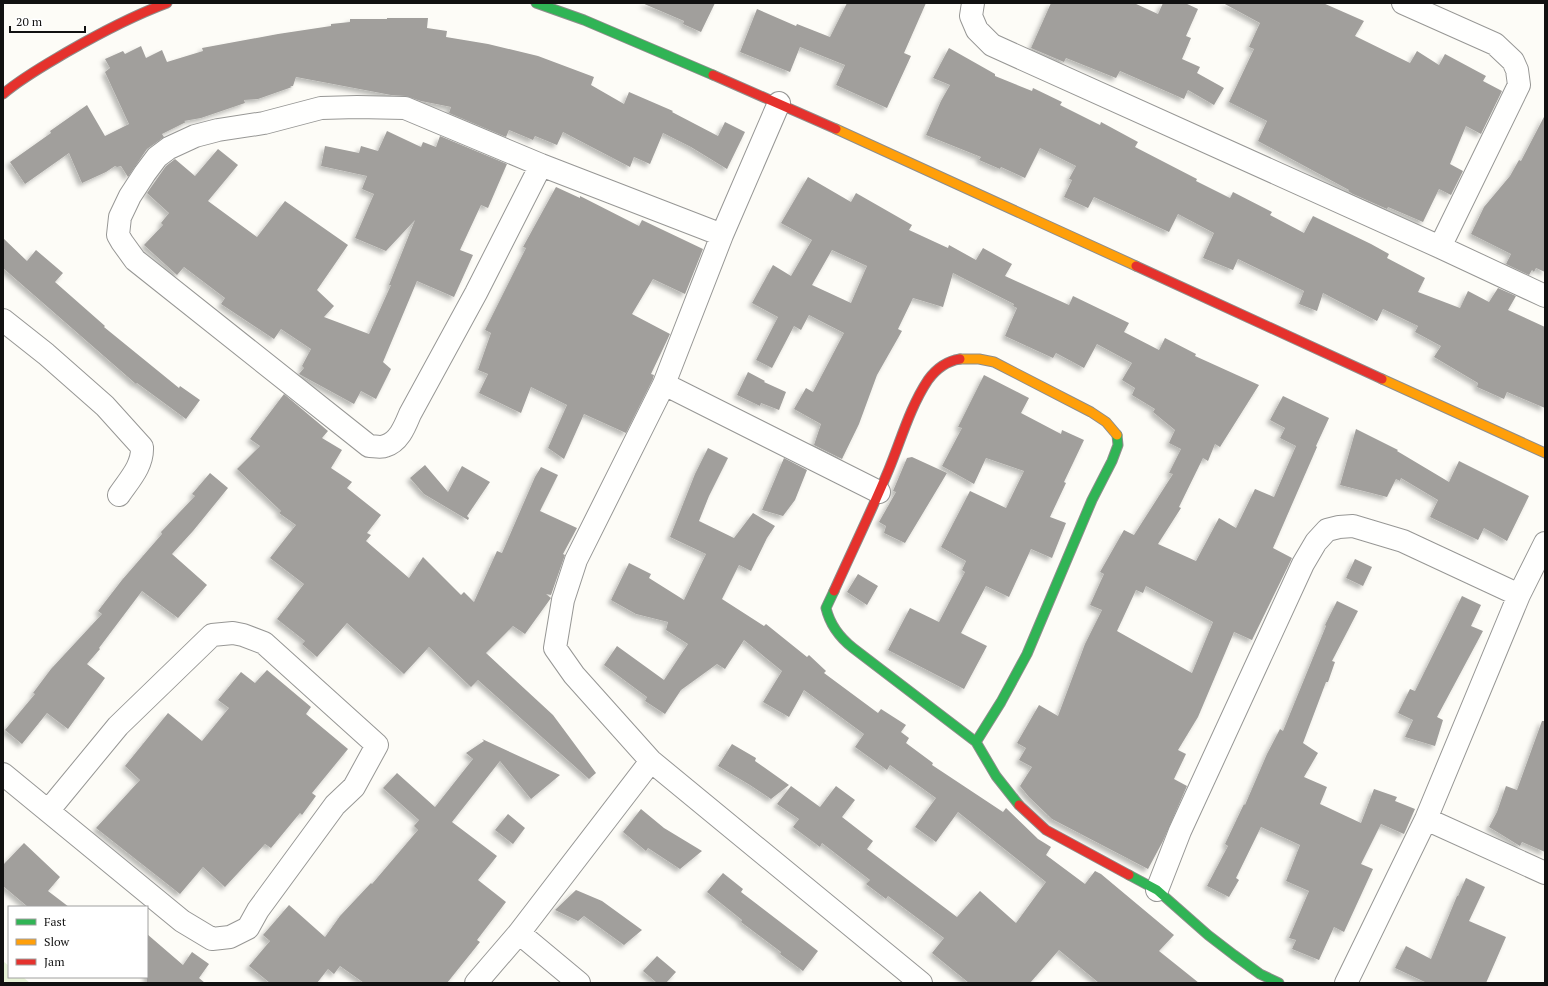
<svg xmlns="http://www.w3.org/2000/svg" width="1548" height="986" font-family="'PT Serif',serif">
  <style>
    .green { fill: #e7f3d7 }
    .building { fill: #a19f9c; fill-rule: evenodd; filter: url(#shadow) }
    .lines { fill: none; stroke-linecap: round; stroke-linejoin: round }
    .street-casing { stroke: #979795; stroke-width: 24 }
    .fast-casing { stroke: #8e8d8b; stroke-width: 11 }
    .slow-casing { stroke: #8e8d8b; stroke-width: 11 }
    .jam-casing { stroke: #8e8d8b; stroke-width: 11 }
    .street { stroke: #fffffe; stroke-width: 22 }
    .fast { stroke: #30b455; stroke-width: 9 }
    .slow { stroke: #ff9f0a; stroke-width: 9 }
    .jam { stroke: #e5322d; stroke-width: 9 }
  </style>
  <defs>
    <filter id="shadow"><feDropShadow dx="-3.5" dy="3.5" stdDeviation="2" flood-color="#0004"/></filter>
  </defs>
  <rect width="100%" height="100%" fill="#fdfcf7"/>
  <path class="green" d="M3 961 9 966V977H23L30 983H3Z"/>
  <path class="building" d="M642 3H715L701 32 683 24 684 21Z
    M847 3H926L904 53 911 56 887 108 836 85 845 65 800 47 790 72 740 52 757 9 796 26 797 24 830 37Z
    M1051 3H1134L1158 14 1163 3H1185L1198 9 1186 36 1191 38 1182 59 1200 67 1197 73 1224 88 1214 105 1188 90 1184 99 1120 71 1116 78 1066 58 1064 62 1031 48Z
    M1223 3H1323L1364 21 1355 36 1410 63 1417 51 1439 65 1445 54 1486 76 1483 81 1502 91 1481 134 1466 126 1450 164 1463 171 1451 195 1439 189 1423 222 1388 207 1387 209 1353 194 1348 191 1349 190 1258 141 1267 121 1229 102 1254 49 1249 47 1260 23Z
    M387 18H428L427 28 447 31 446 37 488 44 538 56 594 77 591 85 624 104 629 92 673 111 672 112 718 136 725 122 745 132 727 169 691 147 663 133 650 164 634 157 630 167 563 132 557 145 535 136 533 140 509 130 506 137 449 113 451 107 421 101 406 96 391 95 296 77 293 86H290L292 87 258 99 244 100 245 103 201 118 184 121 186 122 162 134 164 137 147 149 128 177 121 166 117 167 115 166 106 172 82 183 69 153 25 184 10 162 51 133 50 131 87 105 105 136 129 124 105 72 110 68 105 59 123 51 125 54 141 46 146 58 162 50 167 62 203 51 202 48 278 34 331 26V24L350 22V19H387Z
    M949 48 995 74V76L1032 91 1033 88 1062 102 1060 105 1100 125 1101 122 1138 142 1135 147 1197 179 1196 181 1230 198 1233 192 1272 212 1270 215 1304 233 1313 216 1371 244 1389 254 1387 258 1425 278 1418 292 1460 308 1468 291 1489 302 1498 288 1516 296 1508 310 1545 327V408L1507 392 1504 399 1477 387 1478 383 1434 357 1441 346 1415 332 1418 326 1383 309 1377 321 1323 293 1317 311 1299 304 1304 291 1238 259 1233 270 1203 258 1214 233 1178 214 1169 232 1094 197 1088 208 1064 197 1072 180 1069 179 1076 166 1040 148 1025 178 1001 167 1000 169 979 160 981 157 926 135 941 101 950 85 933 78Z
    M1545 115V272L1536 268 1534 272 1532 270 1529 275 1506 264 1511 254 1471 234 1484 207 1510 176 1519 160 1521 161Z
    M387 131 421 147 423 142 436 147 440 136 507 164 488 208 481 205 460 250 473 255 454 297 417 281 383 362 391 369 376 399 361 391 354 404 299 374 304 368 302 366 311 349 281 329 274 339 221 304 225 298 184 267 177 275 144 245 163 225 161 223 169 213 147 193 166 166 175 159 195 176 218 149 238 165 208 201 257 237 285 201 348 245 317 290 334 306 324 317 369 334 391 285H389L415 220 386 251 355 238 374 194 362 189 367 176 321 166 325 146 359 153 361 146 378 151Z
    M808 177 851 202 856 193 912 225 909 230 948 248 949 245 976 260 983 248 1012 264 1005 276 1069 305 1073 296 1129 323 1124 332 1159 350 1165 338 1196 354 1195 356 1259 385 1220 447 1215 444 1208 461 1203 458 1179 507 1181 508 1158 544 1196 561 1219 518 1236 528 1255 489 1274 497 1296 446 1280 438 1285 428 1270 420 1283 396 1329 418 1316 446 1317 447 1273 548 1292 558 1252 640 1234 632 1198 717 1178 750 1186 754 1174 779 1187 786 1163 841 1148 869 1052 819 1029 797 1020 786 1032 767 1019 760 1026 748 1017 743 1039 705 1058 716 1085 644 1102 610 1090 605 1104 574 1100 572 1124 530 1134 535 1173 474 1169 473 1181 449 1169 443 1175 430 1153 412 1155 409 1132 395 1135 388 1122 380 1132 363 1097 344 1084 368 1056 353 1053 358 1005 336 1017 308 1013 306 1014 304 953 273 943 307 913 298 898 329 902 331 877 375 859 424 842 459 814 445 821 424 794 409 806 388 813 392 844 333 809 315 801 330 794 326 772 368 756 360 778 317 752 303 773 265 791 276 812 240 781 223ZM832 250 867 266 851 303 812 285ZM1146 586 1213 622 1192 673 1117 631 1136 590 1143 593Z
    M556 187 580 198V196L639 226 642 220 703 249 685 294 653 279 632 314 670 334 651 374 654 375 653 379 626 433 584 414 564 459 548 448 567 405 531 387 521 413 479 393 488 374 478 370 491 333 485 330 526 248 523 247Z
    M3 238 27 261 36 250 63 273 55 282 105 326 104 327 179 388 180 386 200 400 186 419 137 383 136 384 3 268Z
    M748 372 765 381 764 382 786 392 779 410 761 403 760 406 737 395Z
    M984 375 1029 398 1021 413 1061 434 1062 430 1084 440 1064 482 1066 483 1050 517 1066 523 1052 558 1031 549 1009 597 986 586 961 633 987 646 964 689 888 650 910 608 939 622 965 572 962 570 966 561 941 547 970 491 1006 508 1024 471 986 458 974 484 942 466 962 428 958 427Z
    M284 394 328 431 322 438 342 450 331 468 352 482 347 488 381 515 367 533 371 535 366 541 409 578 423 557 461 595 464 592 474 602 497 551 502 553 535 477 541 467 558 475 540 511 577 528 563 554 565 555 551 595 546 594 551 598 525 634 513 626 486 653 553 715 596 773 589 779 478 680 471 687 429 647 404 674 347 623 317 657 302 644 305 641 277 619 304 584 270 558 296 525 279 513 281 511 237 469 260 446 250 439Z
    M1356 429 1398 450 1397 451 1449 482 1459 461 1529 496 1507 541 1484 528 1478 540 1430 517 1438 500 1401 478 1400 481 1396 479 1387 497 1340 485Z
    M708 448 728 458 709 496 699 521 734 538 753 513 775 526 767 538 751 571 739 565 722 599 764 626 766 624 807 657 809 655 826 671 824 673 878 713 881 709 906 725 901 732 909 738 906 743 933 763 932 765 1003 812 1006 808 1038 839 1051 847 1046 855 1085 884 1095 871 1101 874 1174 935 1159 951 1199 983H1099L1059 950 1030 983H969L932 953 944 938 888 896 886 899 866 884 870 880 822 843 820 847 793 827 799 819 777 804 791 786 820 807 836 786 855 800 842 817 873 841 867 849 957 917 980 891 1016 923 1046 882 958 812 936 842 915 827 936 798 890 765 887 770 855 747 864 734 804 690 789 717 763 702 782 671 744 640 725 669 717 664 681 690 665 714 645 701 647 697 604 665 617 646 664 680 688 644 666 630 668 622 636 614 611 600 629 563 651 574 649 578 684 600 706 554 670 537 695 474Z
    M912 457 947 473 905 543 884 533 886 526 879 522 896 492 893 491 907 458Z
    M784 458 807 470 795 500 783 516 762 510Z
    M425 465 448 492 462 466 490 482 467 516 469 518 468 520 424 494 410 478Z
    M210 473 228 488 193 531 172 554 207 585 178 618 142 591 99 648 100 649 87 664 105 678 68 729 47 713 22 744 5 730 35 694 33 693 51 669 102 614 98 611 122 580 162 534 161 532 195 496 192 494Z
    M1355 559 1372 567 1363 586 1346 578Z
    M858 574 878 586 867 605 847 592Z
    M1462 596 1481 605 1471 626 1483 631 1437 717 1443 720 1435 746 1405 737 1413 720 1398 713 1410 689 1415 691Z
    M1337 601 1358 611 1332 661 1335 662 1328 682H1326L1303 743 1318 753 1304 777 1327 787 1320 804 1361 823 1374 789 1397 797 1395 801 1415 809 1404 834 1381 824 1361 864 1373 869 1344 932 1334 927 1319 960 1292 949 1296 940 1289 938 1309 891 1286 881 1300 845 1261 827 1236 878 1239 880 1229 897 1207 886 1228 846 1225 844 1244 804 1245 805 1267 754 1280 729 1283 731 1326 626 1325 625Z
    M267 670 311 707 306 714 348 749 312 793 316 796 302 815 300 813 271 848 265 844 225 887 203 867 180 894 96 828 140 780 125 766 168 713 202 741 229 708 218 700 241 672 255 683Z
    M1542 721H1545V852L1522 842 1520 846 1489 827 1497 812 1506 786 1517 790Z
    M482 739 560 775 531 799 500 761 452 822 497 856 478 880 506 902 477 940 480 942 447 983H364L340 966 334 974 328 969 317 983H270L249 966 270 941 263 935 289 905 325 937 340 916 371 883 372 884 418 830 414 826 419 820 383 788 397 773 435 807 473 759 466 753 484 741Z
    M732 744 756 758 755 761 789 785 771 799 750 785 718 766Z
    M641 809 664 828 702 851 680 869 648 848 646 851 623 832Z
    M508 814 525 828 513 844 495 830Z
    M24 843 60 877 48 891 69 907H28L3 886V865Z
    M723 873 743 889 741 892 818 951 803 971 780 954 781 952 741 922 742 920 707 892Z
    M1466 878 1485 887 1469 921 1506 937 1486 983H1427L1395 968 1406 946 1431 959 1457 896H1458Z
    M576 890 602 901 642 930 624 945 584 916 578 921 555 910Z
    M147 934 183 965 192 952 209 964 199 978 205 983H147Z
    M657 956 676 972 666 983H657L643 971Z"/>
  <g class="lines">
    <g class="street-casing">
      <path id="street" d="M973 3 971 16 977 30 992 45 1440 247 1545 296
        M1403 3 1495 44 1513 61 1517 70 1519 85 1440 247
        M779 103 722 235 664 384 576 560 563 600 555 648 574 675 651 761 921 983
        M541 165 476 293 410 414C405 426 399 442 385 446 381 448 374 446 369 446L135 260 122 242 118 235 120 217 130 196 145 173 157 157 169 148 195 136 218 130 264 123 321 108 357 107 405 108 541 165 722 235
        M3 320 46 354 105 406 142 447C143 466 129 480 119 495
        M664 384 879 492
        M3 774 182 921 212 939 230 937 248 928 258 910 335 805 354 787 377 745 264 643 243 635 233 633 212 635 118 726 48 811
        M1426 819 1545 873
        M1157 890 1180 831 1303 564 1316 542 1327 530 1339 527 1353 526 1403 541 1519 595
        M519 933 579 983
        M476 983 519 933 651 761
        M1346 983 1426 819 1519 595 1545 543"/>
    </g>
    <g class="fast-casing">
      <path id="fast" d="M536 3 584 20 713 75
        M834 591 826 608C830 625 839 637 853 648L976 742 996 776 1019 805
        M976 742 1001 702 1027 654 1092 500 1112 461 1118 445 1117 435
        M1129 875 1157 890 1208 935 1234 955 1260 974 1279 983"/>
    </g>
    <g class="slow-casing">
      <path id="slow" d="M836 129 1136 266
        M960 359H979L994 362 1091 412 1106 422 1117 435
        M1382 379 1545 453"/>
    </g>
    <g class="jam-casing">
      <path id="jam" d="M713 75 836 129
        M3 94C23 77 45 65 67 52 100 33 132 16 167 3
        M1136 266 1382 379
        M834 591C852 551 872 510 889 469 901 440 910 407 928 380 936 369 947 361 960 359
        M1019 805 1046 830 1129 875"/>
    </g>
    <use href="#street" class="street"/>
    <use href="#fast" class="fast"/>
    <use href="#slow" class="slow"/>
    <use href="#jam" class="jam"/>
  </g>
  <rect width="1548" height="986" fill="none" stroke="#111111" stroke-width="8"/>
  <rect x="8" y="906" width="140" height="72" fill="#ffffff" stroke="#a0a0a0"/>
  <rect x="16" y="919" width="20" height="6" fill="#30b455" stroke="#a0a0a0"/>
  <text x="44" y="926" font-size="12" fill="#111111">Fast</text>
  <rect x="16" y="939" width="20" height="6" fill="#ff9f0a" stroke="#a0a0a0"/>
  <text x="44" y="946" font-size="12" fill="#111111">Slow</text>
  <rect x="16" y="959" width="20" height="6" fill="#e5322d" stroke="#a0a0a0"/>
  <text x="44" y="966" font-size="12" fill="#111111">Jam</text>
  <path d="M10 26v6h75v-6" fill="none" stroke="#111111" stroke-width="2"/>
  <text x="16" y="26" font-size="12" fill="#111111" stroke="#ffffff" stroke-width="3" paint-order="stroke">20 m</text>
</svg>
